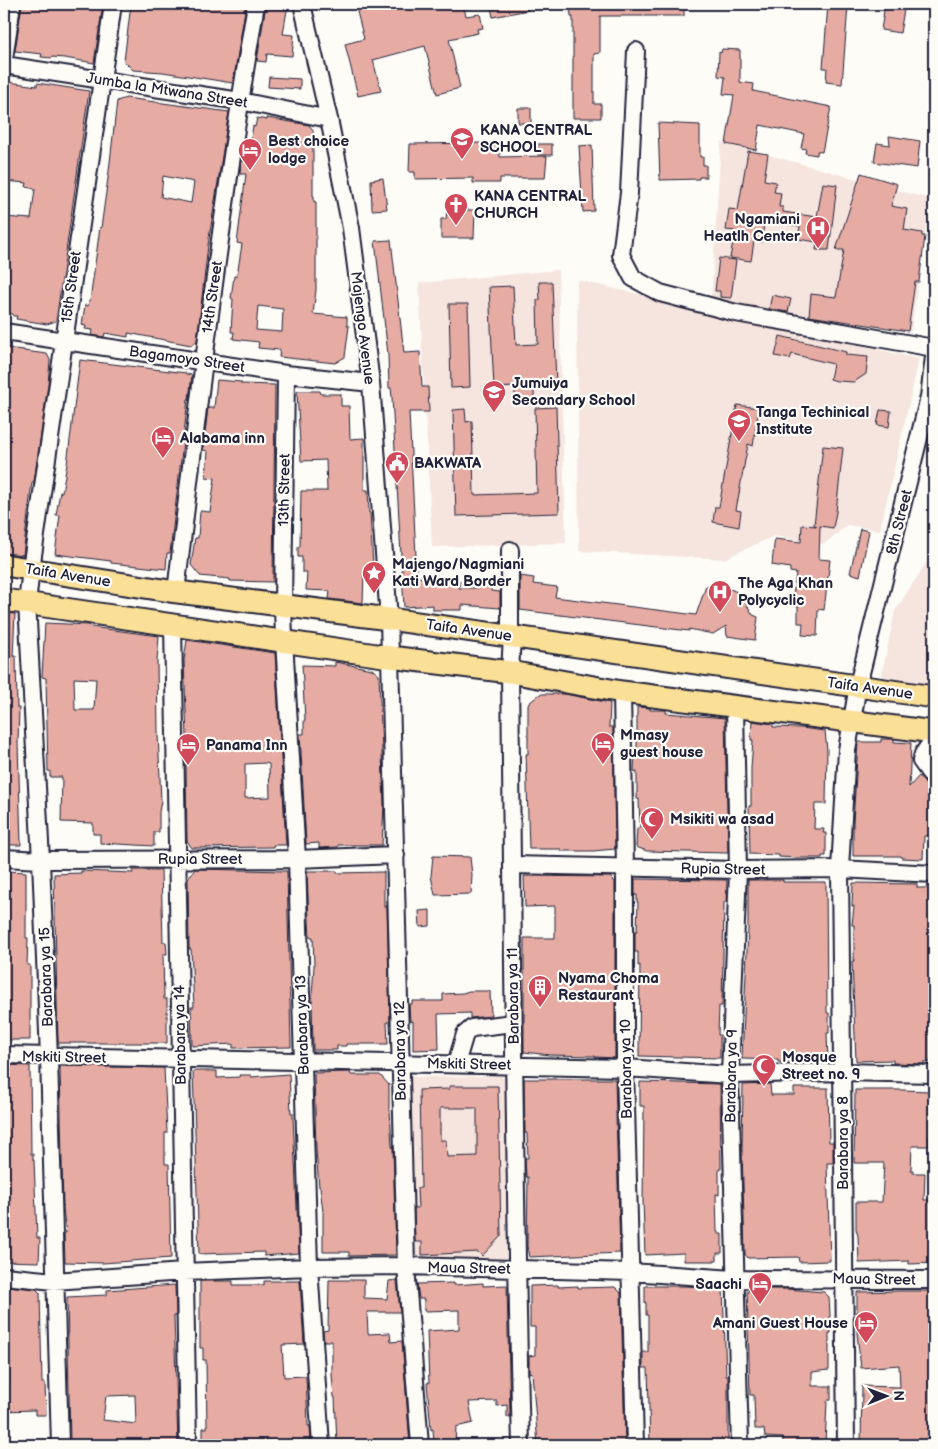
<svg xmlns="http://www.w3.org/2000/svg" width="938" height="1449" font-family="'Balsamiq Sans',sans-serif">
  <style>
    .built { fill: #f6e4de }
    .building { fill: #e6aca3; stroke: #22223b; fill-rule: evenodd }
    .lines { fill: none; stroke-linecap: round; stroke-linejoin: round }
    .minor-casing { stroke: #22223b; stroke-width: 20 }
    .major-casing { stroke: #22223b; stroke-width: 25 }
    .minor { stroke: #fdfcf7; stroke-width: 16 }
    .major { stroke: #fadf96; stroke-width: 21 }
    .labels { text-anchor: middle; stroke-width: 4.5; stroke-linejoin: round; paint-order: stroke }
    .street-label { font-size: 15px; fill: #22223b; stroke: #fdfcf7 }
    .poi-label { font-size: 15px; font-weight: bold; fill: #22223b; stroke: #fdfcf7; text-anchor: start }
  </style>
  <rect width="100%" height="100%" fill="#fdfcf7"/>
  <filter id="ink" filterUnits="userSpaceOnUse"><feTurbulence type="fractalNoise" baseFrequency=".02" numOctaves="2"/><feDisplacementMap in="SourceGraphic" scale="10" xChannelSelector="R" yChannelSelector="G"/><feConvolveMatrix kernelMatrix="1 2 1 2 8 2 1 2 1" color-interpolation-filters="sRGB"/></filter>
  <g filter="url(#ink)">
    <path class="built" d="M721 142 930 199 911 331 711 300Z
      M558 270 566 543 432 547 419 283Z
      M577 280 919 359 880 530 847 525 824 544 774 536 724 559 579 551Z
      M934 551V686L881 678 895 611Z
      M505 1076 506 1258H412L411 1077Z"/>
    <path class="building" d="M22 4H103L94 63 65 58 52 57V58L41 57 42 54 15 51Z
      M131 4H246L233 83 163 72 133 70 124 61Z
      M266 4H288L283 34 294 35 292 56 267 54 266 62 257 61Z
      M355 4H463L466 16 480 14 483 28 477 29 478 33 449 39 460 88 437 94 425 46 373 60 381 91 358 96 345 44 364 39Z
      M500 4 527 5 528 10 493 17 491 7Z
      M570 4H684V16H600V53L594 54V104H601V118H573V17H571Z
      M828 4 848 6 842 84 826 82 827 68H823Z
      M885 4H905L900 33 881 30Z
      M722 49 740 50V82L754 84 753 91 831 107 822 152 817 151V155L805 153 806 149 801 148 804 134 760 125 756 150 726 144 734 95 723 94 725 77 718 76 719 52 721 53Z
      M269 77 300 79V89L268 87Z
      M9 82 37 86V83L89 91 56 321 47 324 16 319 17 316H13V314L4 313V217L31 219 35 189 26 187 27 183 4 181V119Z
      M126 98 229 112 208 245 197 341 191 345 128 333V337L105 333 104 337 92 335 93 330 85 329 86 326 82 325 85 305 88 306 89 301H90L100 227 101 228 109 171 117 101ZM163 176 194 182 191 203 161 197Z
      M518 108H531V123H518Z
      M257 118 267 120V118L309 125 313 130V196H314V202H316V290L313 314 347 317V326H349L345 357 335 363 279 357 280 350 258 348 259 342 233 339 234 332H231L233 299 231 298 234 276H237L242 244 237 243 246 174H240L241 161H247L253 126 255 127ZM258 306 283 309 282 332 256 330Z
      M658 123 700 125V157H703V165H706V177H699V179L660 180Z
      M889 136 920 141 917 168 874 162 877 143 890 145Z
      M488 143V146L499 145 500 157 547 156 545 178H500V183H473V178L415 179V172H409L410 144Z
      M538 144H552V155H538Z
      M592 145 594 211 583 212 579 146Z
      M748 151 768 154 764 180 776 182 774 192 781 193 779 207H783V212L817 217 823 183 837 185 829 250H816L817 242 798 239 800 226 764 222 762 242 754 241 751 261 730 258 735 231 726 230 729 209 738 210Z
      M861 173 897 184 891 206 907 209 904 230 922 233V236H925L919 282H915L908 331 809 316 811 294 836 297 844 250H836Z
      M383 178 387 209 372 210 371 180Z
      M447 210H475L474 238H441V219H446Z
      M391 240 404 353 420 352 422 387H428L429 412H409L417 577 460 581 459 588H480L481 585H491V591L500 592V608L462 605V610H433V605L404 607 392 397 391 388H389L388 354 375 241Z
      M719 258 736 260 731 298 720 297V291H715Z
      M539 282H552L556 384 534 385V400H515V387L494 388 489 287 513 286 516 345 538 344 537 300H540Z
      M772 295 791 299 788 312 769 309Z
      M449 304H468L470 387 451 388Z
      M780 336 846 352V355L868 357 866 374 854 382 837 381 830 379 833 364 792 354 790 359 775 356Z
      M4 348 24 350V351L47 354 50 360 48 385 34 482H32L23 555 4 553Z
      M80 360 186 373V374L192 375 189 399H188L170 553H167L166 569 111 563V561L55 554 60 515H56L60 492H62L67 464Z
      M217 380 241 382V384L275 385 273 582 230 581V579L200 576 191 565 195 538H198L200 511 210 512 215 478 206 477 208 451 203 450 208 408H214Z
      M297 391H320L321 394H341V406H349L350 439 364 438V490H368L369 513H370L373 566H368L369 573H364L363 603 329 599 330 591 306 590 307 572H302V557H298V547H300L301 491H327L326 460 301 461Z
      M737 405 759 408 753 446 748 444 736 510 741 511 739 527 713 522 715 507H719Z
      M556 407 559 513 456 516 453 410 465 409 466 422 472 421 474 495 537 493 535 408Z
      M880 410 891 411 889 427 877 425Z
      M823 446 843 448 836 512 833 528 820 526 819 559 830 560 824 610 818 609 817 636 802 635 803 623H798V606H794V604H792L796 573 790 572V568L772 565 774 545 775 539 801 542 802 525 817 526 814 525Z
      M860 529 869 531 860 576 850 573Z
      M520 576 534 578 533 584 557 587 555 597 696 615 706 586 733 590 740 594 753 615 758 617 755 640 727 636 726 626 713 634 689 629V631L520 610Z
      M4 613 15 614 13 656H16L17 708H19L18 743 21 845H4Z
      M45 623 89 625 91 627 159 636 157 661 158 733 161 801 159 812V832H154V846L100 843V834H93V823L61 822 62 777H50V771H48L46 678 42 677ZM74 678 96 679 94 710H75Z
      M187 640 275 653 286 845H273V847L192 848 187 841 186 765H188L184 660ZM266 763 269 764 270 797 245 798V764Z
      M335 662 372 669 379 675 384 804 382 845H338V847L319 848V843L306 844 300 734H304V720H305L302 665 335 666Z
      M540 694H565L610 703 609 727H613L615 849 593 851H561V849H529L526 754H528V704Z
      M637 707 650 708V710H666V713L725 718 728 853 647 851 636 847 637 828H640L639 799H637V772L634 771 635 749H637Z
      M752 721 773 724V727L801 728 825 731 827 750 826 804H815L814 829H824L823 833H826V856H822V858H798L779 857V855L750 854 749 806H751V768L753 740H751Z
      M881 739H894V742L911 743 909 787 919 776 926 785 934 789V835L924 836 923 859 901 858V856H853V823L858 742H881Z
      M433 856 470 857 472 875 471 894 435 895 431 876Z
      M195 869 287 871 291 1047 233 1048V1044L192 1046 191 1007H194L191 949H189L188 878Z
      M133 870H161L163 942H166L167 954H163L164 999H167V1043H58L54 874 81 873V871L133 873Z
      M4 871 26 872V938H28L27 965H30V1040H4Z
      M307 871H337V873L384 872V907L387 906 390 1022H387L388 1044H346V1046H337V1050H313L312 995 314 966 313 937H310L309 921Z
      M524 876 610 877 615 882V1058L595 1057V1056L550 1055 524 1052V938H555V906L525 907Z
      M635 879 727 880 726 902H724L722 1006H719L718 1035H720V1058L639 1056 640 965 638 966V952H635V931H637L638 902H637V895H635Z
      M748 880H783V882H826L827 1013H829V1033H827L828 1062H778V1060L742 1059 748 930Z
      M853 883 917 884V888H934V1062H924V1064L893 1063V1060L856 1061 852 961H854V925H852L854 906H852Z
      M430 910V926L420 927 419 911Z
      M469 991H490L491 1016 470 1018V1013L438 1014 439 1049 413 1050V1021L410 1022 409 1004H412V1001H443V994L463 993Z
      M4 1065 30 1066 31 1154H33V1160H34L37 1238H40L39 1262 4 1261V1187H6L5 1156H4Z
      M60 1066 164 1068 167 1133H165V1164H169L171 1258 103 1263 65 1262 64 1233H66L63 1209Z
      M193 1071H217V1078L240 1077 239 1075H251V1077L289 1074 291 1113H293V1117L299 1253 264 1256V1252L199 1254Z
      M350 1072 351 1075H380L389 1085V1110H390L392 1147H393L396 1255 349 1256V1252H323V1212L320 1187H319L316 1150 314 1073Z
      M524 1079H615L620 1253 529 1257 527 1246 528 1177H526L525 1158H528L527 1133H525Z
      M640 1082 720 1084 721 1169H719V1195L716 1194 717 1232H718V1234H722V1253H717V1261H684V1253L645 1255 643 1202 644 1106H640Z
      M770 1084 771 1095H794V1088H828L829 1142H833V1163H827L830 1261 799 1262 798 1257 748 1258 745 1254 742 1149 743 1085Z
      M449 1086H498L501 1236 482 1256 478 1252 422 1255V1242H415L414 1208H418L417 1188H421L419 1090 449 1089ZM440 1108H477V1156L447 1157 446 1140H440Z
      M855 1090H903L929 1091V1092H934V1137H929V1146H912L911 1170H913V1173H925L924 1200H934V1263L909 1264V1261L859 1263 858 1236 856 1229V1202H882L884 1163H854Z
      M329 1280H364V1298L387 1299 389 1281 397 1280 400 1312H367L368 1334 390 1333 391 1342 402 1341 410 1445H337L335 1397H334L332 1375V1341H324L323 1331 328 1330Z
      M200 1281H233V1285H264V1281H300L304 1344 282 1345 284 1377 306 1376 308 1426H310L311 1445H203V1428H207L206 1360H203V1348H200Z
      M454 1283V1285L483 1283V1286L507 1285 510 1417H507V1405L497 1406V1401L469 1402 473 1423 456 1427 455 1445H434L433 1429 431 1430 427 1383H429L427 1331 459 1329V1310L424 1311V1299H419L417 1284Z
      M175 1285 176 1316H174L178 1445H73V1442H70L67 1297 107 1295V1290ZM135 1395 136 1424 103 1420 106 1396Z
      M558 1285V1287L578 1286V1288L615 1287 621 1293 625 1445H538L532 1372 529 1373V1356L535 1355V1327H530V1286Z
      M5 1286 36 1289 40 1293 42 1383H45L46 1415H35V1410L4 1411V1381H9L8 1350H4Z
      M645 1286H685L723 1288 726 1376H728V1445H650L648 1368H643V1352H648V1315H646V1303H645Z
      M749 1289H787L824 1292 829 1297 831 1333H829V1370L812 1372V1386H831V1400H828L827 1402 825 1445H783V1438L765 1437 764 1429H755L754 1395H750L747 1291H749Z
      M899 1291H933L934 1312 931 1316 934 1358 933 1445H861L862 1386 900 1387 899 1365 861 1368 857 1334V1292Z"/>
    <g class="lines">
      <g class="minor-casing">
        <path id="minor" d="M302 4 329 119 351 228 371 383 389 619 406 1266 420 1445
          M636 51 629 193 621 255 633 278 660 293 736 313 934 348
          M4 59 12 4
          M4 65 240 101 329 119
          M4 332 286 374 371 383
          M286 374 283 606 284 640 297 859 309 1267 321 1445
          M176 592C199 395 223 199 256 4
          M173 624 188 1445
          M512 636 510 672C513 930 514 1187 521 1445
          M510 637V550
          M622 692 625 868V1068L635 1445
          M735 707 738 870 730 1075 740 1445
          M934 738 923 754 921 761 934 779
          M4 858 41 860 297 859 396 855
          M512 865 738 870 840 869 934 874
          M4 1055 625 1068 730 1075 842 1072 934 1074
          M456 1064 465 1034 472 1028 513 1023
          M4 1276 54 1281 184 1272 309 1267 406 1266 630 1272 734 1279 934 1280
          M60 1445 49 1057 41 860 27 603 31 569 113 4
          M846 1445 840 869 847 750 858 685 929 397 934 357"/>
      </g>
      <g class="major-casing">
        <path id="major" d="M4 565 170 591 389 619 934 697
          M4 600 390 657 510 672 622 692 934 732"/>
      </g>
      <use href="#minor" class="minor"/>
      <use href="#major" class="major"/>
    </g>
  </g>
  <defs>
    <g id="school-pin" transform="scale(1.25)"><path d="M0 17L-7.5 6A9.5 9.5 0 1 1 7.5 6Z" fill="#d1495b" stroke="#fdfcf7"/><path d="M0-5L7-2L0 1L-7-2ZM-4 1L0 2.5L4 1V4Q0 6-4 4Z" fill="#fff"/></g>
    <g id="hotel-pin" transform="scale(1.25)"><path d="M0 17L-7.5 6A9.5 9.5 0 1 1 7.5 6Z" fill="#d1495b" stroke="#fdfcf7"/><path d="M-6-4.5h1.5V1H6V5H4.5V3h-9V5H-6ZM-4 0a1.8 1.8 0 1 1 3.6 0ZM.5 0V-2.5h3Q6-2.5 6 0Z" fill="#fff"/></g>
    <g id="church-pin" transform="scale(1.25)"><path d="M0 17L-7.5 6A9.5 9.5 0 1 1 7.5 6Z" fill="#d1495b" stroke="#fdfcf7"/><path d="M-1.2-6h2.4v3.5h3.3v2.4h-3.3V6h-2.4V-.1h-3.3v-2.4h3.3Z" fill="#fff"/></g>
    <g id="hospital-pin" transform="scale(1.25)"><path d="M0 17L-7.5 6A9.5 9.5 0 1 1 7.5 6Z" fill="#d1495b" stroke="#fdfcf7"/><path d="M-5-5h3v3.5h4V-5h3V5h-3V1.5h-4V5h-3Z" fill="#fff"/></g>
    <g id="university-pin" transform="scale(1.25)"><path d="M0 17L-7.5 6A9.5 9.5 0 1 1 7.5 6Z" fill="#d1495b" stroke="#fdfcf7"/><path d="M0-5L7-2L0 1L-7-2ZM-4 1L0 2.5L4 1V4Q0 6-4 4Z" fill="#fff"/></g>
    <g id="civic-pin" transform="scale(1.25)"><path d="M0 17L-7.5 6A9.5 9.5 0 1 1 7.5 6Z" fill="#d1495b" stroke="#fdfcf7"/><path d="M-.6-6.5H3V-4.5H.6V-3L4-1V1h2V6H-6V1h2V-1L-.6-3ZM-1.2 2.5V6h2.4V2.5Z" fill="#fff"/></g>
    <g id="sight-pin" transform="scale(1.25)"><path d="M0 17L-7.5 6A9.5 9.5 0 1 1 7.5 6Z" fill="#d1495b" stroke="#fdfcf7"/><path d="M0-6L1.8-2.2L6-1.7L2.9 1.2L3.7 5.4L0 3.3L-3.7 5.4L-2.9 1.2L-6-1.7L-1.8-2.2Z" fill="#fff"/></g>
    <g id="mosque-pin" transform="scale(1.25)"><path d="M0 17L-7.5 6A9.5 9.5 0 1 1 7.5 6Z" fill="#d1495b" stroke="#fdfcf7"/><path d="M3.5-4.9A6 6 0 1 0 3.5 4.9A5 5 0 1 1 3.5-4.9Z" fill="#fff"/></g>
    <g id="building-pin" transform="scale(1.25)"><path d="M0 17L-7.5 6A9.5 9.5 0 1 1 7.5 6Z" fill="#d1495b" stroke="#fdfcf7"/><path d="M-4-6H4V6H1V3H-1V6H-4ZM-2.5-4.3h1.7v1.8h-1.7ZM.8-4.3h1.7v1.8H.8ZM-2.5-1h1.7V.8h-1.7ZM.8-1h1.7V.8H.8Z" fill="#fff"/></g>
  </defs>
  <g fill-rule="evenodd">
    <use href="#school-pin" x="462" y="139"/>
    <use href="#hotel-pin" x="250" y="150"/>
    <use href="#church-pin" x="456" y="205"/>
    <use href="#hospital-pin" x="818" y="228"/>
    <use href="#school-pin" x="494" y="392"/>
    <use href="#university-pin" x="739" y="421"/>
    <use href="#hotel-pin" x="163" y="438"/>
    <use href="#civic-pin" x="397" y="463"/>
    <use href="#sight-pin" x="374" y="573"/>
    <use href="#hospital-pin" x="720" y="592"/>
    <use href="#hotel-pin" x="603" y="744"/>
    <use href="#hotel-pin" x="188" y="745"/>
    <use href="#mosque-pin" x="652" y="819"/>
    <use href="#building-pin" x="540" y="987"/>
    <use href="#mosque-pin" x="764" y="1066"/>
    <use href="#hotel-pin" x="760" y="1284"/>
    <use href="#hotel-pin" x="866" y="1323"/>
  </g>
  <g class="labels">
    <g class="street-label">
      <text transform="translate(167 90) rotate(9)" y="5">Jumba la Mtwana Street</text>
      <text transform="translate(71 287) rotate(-82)" y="5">15th Street</text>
      <text transform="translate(212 297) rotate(-82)" y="5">14th Street</text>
      <text transform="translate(363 328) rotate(83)" y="5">Majengo Avenue</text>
      <text transform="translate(187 359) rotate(8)" y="5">Bagamoyo Street</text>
      <text transform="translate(284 490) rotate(-89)" y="5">13th Street</text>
      <text transform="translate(899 522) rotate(-76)" y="5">8th Street</text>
      <text transform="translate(68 575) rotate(9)" y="5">Taifa Avenue</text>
      <text transform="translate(469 630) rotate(8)" y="5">Taifa Avenue</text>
      <text transform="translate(870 688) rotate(8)" y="5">Taifa Avenue</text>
      <text x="200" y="864">Rupia Street</text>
      <text transform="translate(723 869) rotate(1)" y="5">Rupia Street</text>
      <text transform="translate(46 977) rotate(-92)" y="5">Barabara ya 15</text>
      <text transform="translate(513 996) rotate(-91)" y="5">Barabara ya 11</text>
      <text transform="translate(302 1025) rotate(-92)" y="5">Barabara ya 13</text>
      <text transform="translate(180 1035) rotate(-91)" y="5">Barabara ya 14</text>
      <text transform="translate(400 1051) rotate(-91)" y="5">Barabara ya 12</text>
      <text transform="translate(64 1057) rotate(1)" y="5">Mskiti Street</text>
      <text transform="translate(469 1064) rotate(1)" y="5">Mskiti Street</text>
      <text transform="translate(626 1069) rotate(-91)" y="5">Barabara ya 10</text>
      <text transform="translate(731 1076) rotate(-89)" y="5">Barabara ya 9</text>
      <text transform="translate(843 1143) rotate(-90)" y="5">Barabara ya 8</text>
      <text transform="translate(469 1268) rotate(1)" y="5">Maua Street</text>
      <text transform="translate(874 1279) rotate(1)" y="5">Maua Street</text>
    </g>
    <g class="poi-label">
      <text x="480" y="135">KANA CENTRAL<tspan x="480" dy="17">SCHOOL</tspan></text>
      <text x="268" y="146">Best choice<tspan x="268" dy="17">lodge</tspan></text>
      <text x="474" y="201">KANA CENTRAL<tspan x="474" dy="17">CHURCH</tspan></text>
      <text x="800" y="224" text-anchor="end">Ngamiani<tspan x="800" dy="17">Heatlh Center</tspan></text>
      <text x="512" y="388">Jumuiya<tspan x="512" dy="17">Secondary School</tspan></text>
      <text x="756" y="417">Tanga Techinical<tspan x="756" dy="17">Institute</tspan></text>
      <text x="180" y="443">Alabama inn</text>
      <text x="414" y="468">BAKWATA</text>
      <text x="392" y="569">Majengo/Nagmiani<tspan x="392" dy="17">Kati Ward Border</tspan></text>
      <text x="738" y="588">The Aga Khan<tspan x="738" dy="17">Polycyclic</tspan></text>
      <text x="620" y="740">Mmasy<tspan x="620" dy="17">guest house</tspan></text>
      <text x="206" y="750">Panama Inn</text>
      <text x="670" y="824">Msikiti wa asad</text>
      <text x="558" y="983">Nyama Choma<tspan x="558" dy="17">Restaurant</tspan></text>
      <text x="782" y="1062">Mosque<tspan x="782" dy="17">Street no. 9</tspan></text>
      <text x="742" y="1289" text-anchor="end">Saachi</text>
      <text x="848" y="1328" text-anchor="end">Amani Guest House</text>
    </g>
  </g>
  <rect width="938" height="1449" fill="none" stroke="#fdfcf7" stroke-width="20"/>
  <rect x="10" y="10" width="918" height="1429" fill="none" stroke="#22223b" stroke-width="2" filter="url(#ink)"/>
  <g transform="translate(886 1396) rotate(89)" stroke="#fdfcf7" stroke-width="4" paint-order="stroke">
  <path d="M0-4L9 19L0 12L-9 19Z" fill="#22223b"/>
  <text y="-8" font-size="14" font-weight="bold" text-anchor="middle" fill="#22223b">N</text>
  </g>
</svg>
